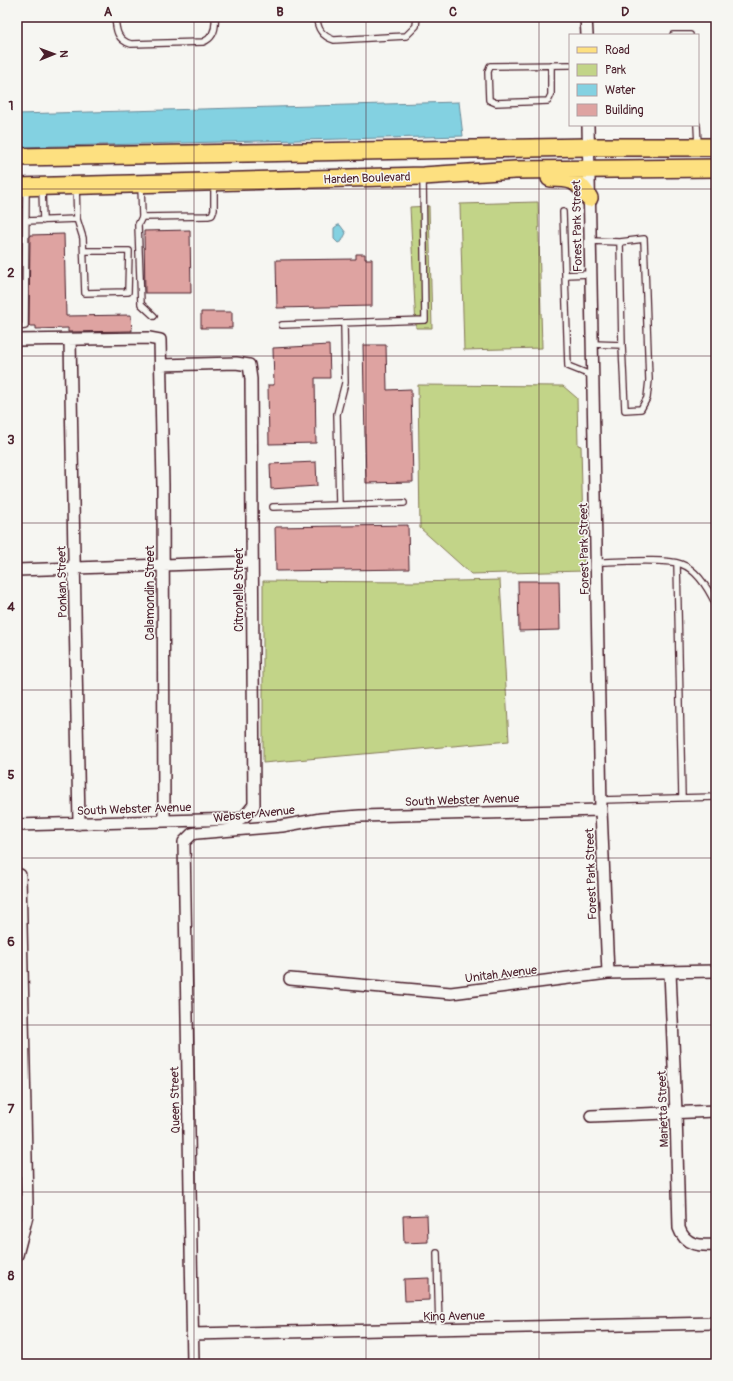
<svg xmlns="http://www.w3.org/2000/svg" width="733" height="1381" font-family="Pangolin,sans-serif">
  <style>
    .green { fill: #c2d488; stroke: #867a5a }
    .water { fill: #83d1e1; stroke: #6c8a98 }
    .building { fill: #dea3a1; stroke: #4a1f2b }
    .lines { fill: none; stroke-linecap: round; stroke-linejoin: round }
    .lane-casing { stroke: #4a1f2b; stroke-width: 8 }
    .street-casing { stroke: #4a1f2b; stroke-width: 14 }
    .primary-casing { stroke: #4a1f2b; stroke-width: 20 }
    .lane { stroke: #f6f6f2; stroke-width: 5.5 }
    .street { stroke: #f6f6f2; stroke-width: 11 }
    .primary { stroke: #fde080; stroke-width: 17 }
    .grid { fill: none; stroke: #4a1f2b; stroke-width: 1; stroke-opacity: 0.55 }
    .labels { text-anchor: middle; stroke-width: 3; stroke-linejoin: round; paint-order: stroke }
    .street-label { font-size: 12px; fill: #4a1f2b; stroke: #f6f6f2 }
    .neatline { fill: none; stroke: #4a1f2b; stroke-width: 1.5 }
    .grid-label { font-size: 13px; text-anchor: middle; font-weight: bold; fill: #4a1f2b }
  </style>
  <rect width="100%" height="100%" fill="#f6f6f2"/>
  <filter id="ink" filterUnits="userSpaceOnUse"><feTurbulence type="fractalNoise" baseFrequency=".025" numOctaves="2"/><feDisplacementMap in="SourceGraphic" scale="8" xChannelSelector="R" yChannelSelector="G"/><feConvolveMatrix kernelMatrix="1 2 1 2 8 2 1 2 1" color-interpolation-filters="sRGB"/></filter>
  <g filter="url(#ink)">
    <path class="green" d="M538 202 542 348 464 350 460 204Z
      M429 206 432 328H416L410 207Z
      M418 385 563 386 577 398 578 445 581 446 584 571 471 574 420 528Z
      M500 580 509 741 263 763V581L415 582Z"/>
    <path class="water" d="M459 102 463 136 17 147V114Z
      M338 225H340L346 233 342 241 338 243 334 239V228Z"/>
    <path class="building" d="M190 230 191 293H145L144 231Z
      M64 234 66 316 131 315 132 331 68 332V328L36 329V326H29L30 235Z
      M17 235H21V322L17 323Z
      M356 254H365V259H372V306L277 308 276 260 356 259Z
      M201 312H232V328H201Z
      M329 345 330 378H315L316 443 269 444 268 385H274L273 348Z
      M363 345H386L387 390 411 389 413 482 366 483Z
      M316 462 317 486 271 489 270 464Z
      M408 525 409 569 276 571 275 527Z
      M518 581H559L560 630 519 631Z
      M427 1215 428 1242 404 1243 403 1216Z
      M429 1278V1300L405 1301 404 1279Z"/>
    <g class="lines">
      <g class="lane-casing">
        <path id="lane" d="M115 17C116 30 117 40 131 44L203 42C214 38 216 28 215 17
          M317 17C317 29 322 36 334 40L406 36 416 26 417 17
          M673 35H690
          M551 65V95L548 101 496 103 489 100 488 72 490 66 570 65
          M697 125 698 145
          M141 185 142 217 138 225 141 304 154 316
          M76 186 77 219 83 238 85 293 128 292 129 251H84
          M42 189 43 221
          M563 212 568 366 593 376
          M142 217 208 216 212 215 214 210V184
          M26 221 77 219
          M590 241 620 242 622 345 592 344
          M620 242 644 239 649 380 647 398 641 409 625 410 622 345
          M565 275 591 274
          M344 323 345 383 337 414 339 505 404 503
          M282 325 425 320 423 179
          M17 327 25 326 26 189
          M273 507 339 505
          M597 562C617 562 664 558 681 564 698 570 709 590 716 605
          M677 563 682 797
          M601 800 716 797
          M437 1253 439 1329"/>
      </g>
      <g class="street-casing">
        <path id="street" d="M586 17 587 35
          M588 125 601 810 608 973
          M17 340 149 338 160 340 163 485 164 820
          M70 340 79 824
          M17 570 251 562
          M17 825 239 819 245 816 254 805 251 379 249 365 236 363 161 365
          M670 972 676 1112 679 1228C685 1246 700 1246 716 1245
          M290 979 451 993 608 973 716 971
          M591 1116 716 1111
          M17 1255 27 1216V1205L20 875
          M192 1334 716 1323
          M193 1364 184 842 192 834 197 833 282 826 321 819 360 816 601 810"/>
      </g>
      <g class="primary-casing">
        <path id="primary" d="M17 157 588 147H716
          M550 178C572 178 577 179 589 198
          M17 187 423 176 515 170 716 168"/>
      </g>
      <use href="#lane" class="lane"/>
      <use href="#street" class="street"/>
      <use href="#primary" class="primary"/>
    </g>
  </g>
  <path class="grid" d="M194 17V1364M366 17V1364M539 17V1364M17 189H716M17 356H716M17 523H716M17 690H716M17 858H716M17 1025H716M17 1192H716"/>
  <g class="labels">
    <g class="street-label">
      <text transform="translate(367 178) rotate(-2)" y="4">Harden Boulevard</text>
      <text transform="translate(577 226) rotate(-91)" y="4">Forest Park Street</text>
      <text transform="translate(584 549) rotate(-91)" y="4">Forest Park Street</text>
      <text transform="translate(62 582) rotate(-91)" y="4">Ponkan Street</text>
      <text transform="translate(239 590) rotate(-90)" y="4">Citronelle Street</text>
      <text transform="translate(150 593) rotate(-90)" y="4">Calamondin Street</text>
      <text transform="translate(462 800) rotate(-2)" y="4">South Webster Avenue</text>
      <text transform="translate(134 809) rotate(-2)" y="4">South Webster Avenue</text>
      <text transform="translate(254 814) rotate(-6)" y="4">Webster Avenue</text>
      <text transform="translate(591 874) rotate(-92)" y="4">Forest Park Street</text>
      <text transform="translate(501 974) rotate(-7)" y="4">Unitah Avenue</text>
      <text transform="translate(175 1100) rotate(-91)" y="4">Queen Street</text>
      <text transform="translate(663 1109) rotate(-92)" y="4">Marietta Street</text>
      <text transform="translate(454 1316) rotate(-1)" y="4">King Avenue</text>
    </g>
  </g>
  <rect width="733" height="1381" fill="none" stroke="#f6f6f2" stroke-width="44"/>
  <rect x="569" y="34" width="130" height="92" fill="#f6f6f2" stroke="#b1a0a2"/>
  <rect x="577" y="47" width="20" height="6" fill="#fde080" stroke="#b1a0a2"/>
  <text x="605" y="54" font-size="12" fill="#4a1f2b">Road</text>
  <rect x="577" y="64" width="20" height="12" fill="#c2d488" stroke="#b1a0a2"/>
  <text x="605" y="74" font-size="12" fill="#4a1f2b">Park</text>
  <rect x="577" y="84" width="20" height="12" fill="#83d1e1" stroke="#b1a0a2"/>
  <text x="605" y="94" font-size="12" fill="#4a1f2b">Water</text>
  <rect x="577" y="104" width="20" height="12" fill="#dea3a1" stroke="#b1a0a2"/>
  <text x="605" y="114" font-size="12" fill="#4a1f2b">Building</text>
  <g transform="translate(54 54) rotate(89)" stroke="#f6f6f2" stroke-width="3" paint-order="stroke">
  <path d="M0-3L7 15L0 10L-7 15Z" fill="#4a1f2b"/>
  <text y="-6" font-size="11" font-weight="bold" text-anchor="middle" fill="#4a1f2b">N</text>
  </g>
  <rect x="22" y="22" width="689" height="1337" class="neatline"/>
  <g class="grid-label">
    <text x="108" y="16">A</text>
    <text x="280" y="16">B</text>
    <text x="453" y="16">C</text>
    <text x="625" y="16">D</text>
    <text x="11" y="110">1</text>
    <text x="11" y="277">2</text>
    <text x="11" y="444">3</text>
    <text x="11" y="611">4</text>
    <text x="11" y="779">5</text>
    <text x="11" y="946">6</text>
    <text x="11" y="1113">7</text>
    <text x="11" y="1280">8</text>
  </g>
</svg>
